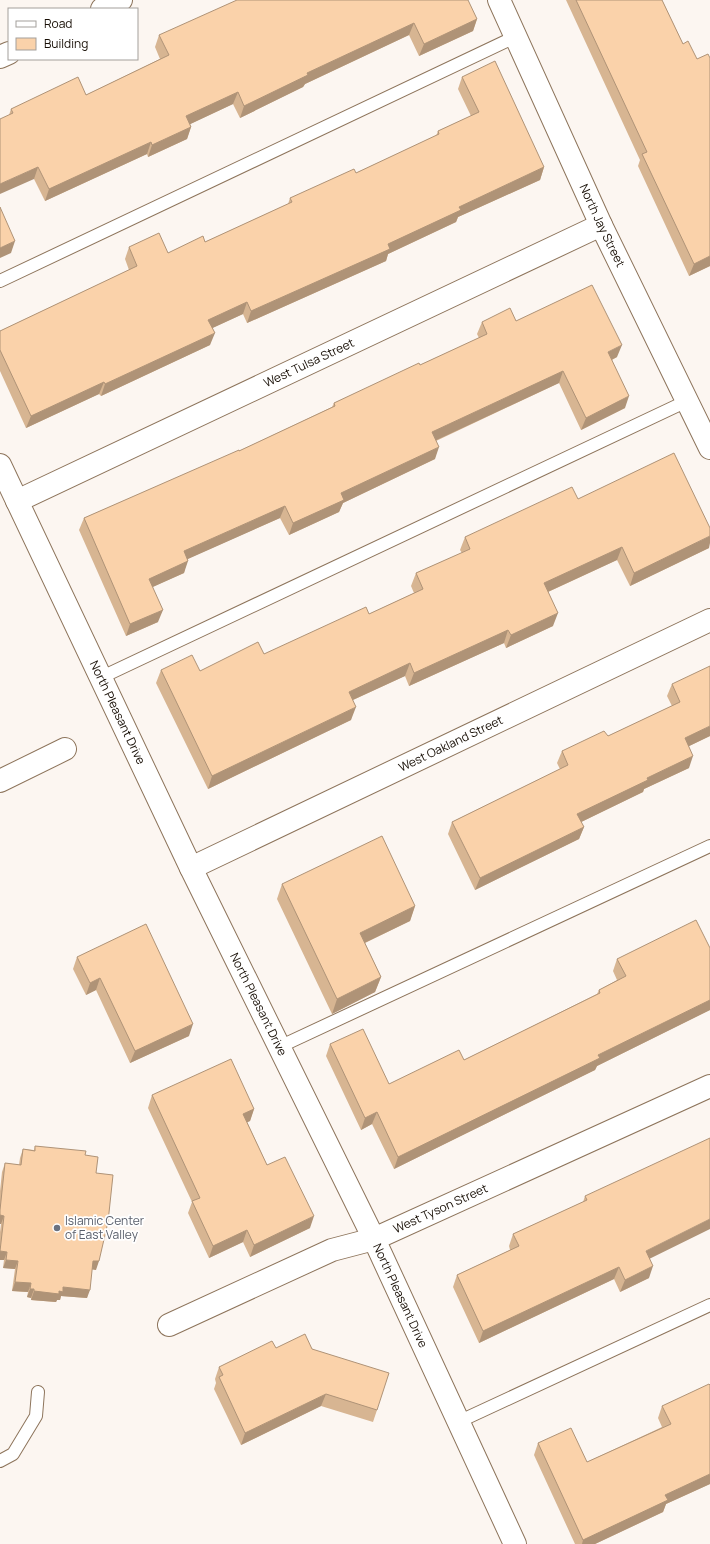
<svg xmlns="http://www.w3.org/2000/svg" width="710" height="1544" font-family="Manrope,sans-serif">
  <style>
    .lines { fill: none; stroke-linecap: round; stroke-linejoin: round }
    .lane-casing { stroke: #8d745b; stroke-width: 14 }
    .street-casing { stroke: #8d745b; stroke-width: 24 }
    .secondary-casing { stroke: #8d745b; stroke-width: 24 }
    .lane { stroke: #fff; stroke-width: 12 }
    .street { stroke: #fff; stroke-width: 22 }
    .secondary { stroke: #fff; stroke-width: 22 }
    .wall { fill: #d7b592 }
    .shaded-wall { fill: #af9377 }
    .building { fill: #fad2aa; stroke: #af9377 }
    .worship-dot { fill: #6b7280; stroke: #fff; stroke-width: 1.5 }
    .labels { text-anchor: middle; stroke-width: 3.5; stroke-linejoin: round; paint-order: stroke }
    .street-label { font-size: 12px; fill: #180f06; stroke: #fff }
    .worship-label { font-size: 12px; fill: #5b616d; stroke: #fff; text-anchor: start }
  </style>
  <rect width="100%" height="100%" fill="#fcf6f1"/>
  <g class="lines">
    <g class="lane-casing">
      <path id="lane" d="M0 281 515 37
        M102 677 687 401
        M279 1047 710 846
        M458 1422 710 1305
        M0 1461 13 1454 36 1416 38 1392"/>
    </g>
    <g class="street-casing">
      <g id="street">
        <path id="s1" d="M499 0 601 225 710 448"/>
        <path id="s2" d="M0 465 191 868 374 1239 515 1544"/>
        <path id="s3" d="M17 501 601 225"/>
        <path d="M0 781 65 749"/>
        <path id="s4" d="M191 868 710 620"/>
        <path id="s5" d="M169 1325 332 1250 374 1239 710 1086"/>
      </g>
    </g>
    <g class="secondary-casing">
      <path id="secondary" d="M102 9 121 0
        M0 57 9 53"/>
    </g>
    <use href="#lane" class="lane"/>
    <use href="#street" class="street"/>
    <use href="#secondary" class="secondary"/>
  </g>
  <path class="wall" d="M566 0H662L683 44 697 59 710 266 689 276 638 166 640 160Z
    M477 19 473 31 419 56 409 35 305 84 303 87 240 118 233 104 190 124 191 127 187 139 148 157 147 154 45 201 34 179 9 115 11 109 86 95 160 59 155 47 159 35Z
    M462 77 544 167 540 180 458 217 456 222 388 254 386 261 247 323 243 314 212 328 210 345 101 396 99 394 26 428 0 371V331L129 270 125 259 129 247 168 253 205 242 288 204 290 198 356 173 436 136 438 131 471 116 458 89Z
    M516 321 617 357 612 360 625 408 581 430 559 383 436 441 435 459 343 503 339 512 289 535 280 518 187 559 184 573 152 587 158 622 126 636 79 530 84 518 239 451 332 407 334 403 420 365 479 338 477 334 482 322Z
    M578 499 709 548 630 586 617 560 548 592 553 626 506 648 504 643 409 686 405 676 353 700 351 720 208 789 156 683 161 670 200 671 264 654 369 614 414 593 411 586 416 573 462 553 460 550 465 537Z
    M672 684 710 736 689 746V768L644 789 643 792 581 822 584 827 579 839 475 890 448 834 452 822 560 769 557 763 562 751 608 736 672 706 667 696Z
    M282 884 415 906 410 921 365 943 381 977 375 992 332 1014 277 899Z
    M710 948V1010L597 1066 595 1070 394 1169 372 1124 361 1130 326 1056 330 1044 389 1084 464 1060 597 994 599 990 617 980 613 971 617 959Z
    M77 957 189 1036 130 1063 96 990 86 995 73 969Z
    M152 1095 254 1109 250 1121 247 1122 267 1165 310 1228 250 1257 243 1242 209 1258 188 1213 192 1202 148 1108Z
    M35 1146 85 1155 96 1173V1270L92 1269 87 1298 61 1296 60 1300H57L56 1302 31 1300V1298L27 1297 28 1292 12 1291 15 1269 3 1268 4 1260H0V1232L1 1224H0V1191L2 1172 5 1163 19 1165 20 1158 23 1149 34 1150Z
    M585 1196 650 1259 649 1278 620 1292 614 1279 479 1343 453 1287 457 1275 510 1250 509 1246 513 1234 583 1202Z
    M276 1348 312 1349 377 1410 373 1422 321 1406 241 1445 214 1389 216 1383 215 1379 219 1367Z
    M710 1385V1484L666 1504 663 1512 595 1544H575L534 1455 538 1443 587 1462 662 1427 658 1418 662 1406Z"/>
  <path class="shaded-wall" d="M477 19 473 31 419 56 424 44Z
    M414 23 409 35 305 84 303 87 240 118 244 106 307 73Z
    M238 92 233 104 182 128 186 116Z
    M191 127 187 139 148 157 152 145Z
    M151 142 147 154 45 201 49 189Z
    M38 167 34 179 0 194V184Z
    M544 167 540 180 458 217 456 222 388 254 386 261 247 323 251 311 388 244 459 207Z
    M15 241 11 253 0 258V248Z
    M710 256V266L689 276 694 264Z
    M247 302 243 314 204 332 208 320Z
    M215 333 210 345 101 396 105 384Z
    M622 345 617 357 603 364 608 352Z
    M563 371 559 383 428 444 432 432Z
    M104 382 99 394 26 428 31 416Z
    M629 396 625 408 581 430 586 418Z
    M439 447 435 459 343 503 339 512 289 535 293 523 341 493Z
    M285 506 280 518 179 563 184 551Z
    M710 536V543L709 548 630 586 634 573Z
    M622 547 617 560 539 596 544 583Z
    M188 561 184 573 144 591 149 579Z
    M163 610 158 622 126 636 130 624Z
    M558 613 553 626 506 648 511 635Z
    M508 630 504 643 409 686 414 673Z
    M410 663 405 676 344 704 349 692Z
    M356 707 351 720 208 789 212 776Z
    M710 726V736L681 750 685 738Z
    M693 756 689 768 644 789 643 792 573 826 577 814 647 778Z
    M584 827 579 839 475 890 480 878Z
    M415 906 410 921 354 948 360 933Z
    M381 977 375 992 332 1014 337 999Z
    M100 978 96 990 86 995 90 983Z
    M710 1000V1010L597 1066 595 1070 394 1169 398 1157 598 1055Z
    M193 1024 189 1036 130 1063 135 1051Z
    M254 1109 250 1121 239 1126 243 1114Z
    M377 1112 372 1124 361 1130 365 1118Z
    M0 1215 4 1216 1 1224H0Z
    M314 1216 310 1228 250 1257 254 1245Z
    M710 1219V1229L641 1263 646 1251Z
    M247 1230 243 1242 209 1258 213 1246Z
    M0 1251 7 1252 4 1260H0Z
    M6 1260 18 1261 15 1269 3 1268Z
    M93 1261H99L96 1270 90 1269Z
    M653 1266 649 1278 620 1292 625 1280Z
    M619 1267 614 1279 479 1343 483 1331Z
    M15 1282 31 1283 28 1292 12 1291Z
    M63 1287 90 1290 87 1298 61 1296 60 1300H57L56 1302 31 1300 34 1291Z
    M30 1289H34L31 1298 27 1297Z
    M326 1394 321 1406 241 1445 245 1433Z
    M710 1474V1484L666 1504 663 1512 595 1544H582L583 1540 665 1495Z"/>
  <path class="building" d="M237 0H468L477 19 424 44 414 23 307 73 308 75 244 106 238 92 186 116 191 127 152 145 151 142 49 189 38 167 0 184V119L13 113 11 109 78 77 86 95 169 55 159 35Z
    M576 0H662L683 44 688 41 697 59 708 54 710 58V256L694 264 642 154 647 152Z
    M495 61 544 167 459 207 461 210 388 244 390 249 251 311 247 302 208 320 215 333 105 384 104 382 31 416 0 350V331L137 266 129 247 159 233 168 253 203 236 205 242 292 202 290 198 354 169 356 173 439 134 438 131 479 112 462 77Z
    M0 207 15 241 0 248Z
    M592 285 622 345 608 352 629 396 586 418 563 371 432 432 439 447 341 493 344 500 293 523 285 506 184 551 188 561 149 579 163 610 130 624 84 518 239 450V451L335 406 334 403 419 363 420 365 487 334 482 322 510 308 516 321Z
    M674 453 710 528V536L634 573 622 547 544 583 558 613 511 635 508 630 414 673 410 663 349 692 356 707 212 776 161 670 192 655 200 671 258 642 264 654 366 607 369 614 423 589 416 573 470 549 465 537 572 487 578 499Z
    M710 666V726L685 738 693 756 647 778 648 780 577 814 584 827 480 878 452 822 568 765 562 751 604 731 608 736 680 702 672 684Z
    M382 836 415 906 360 933 381 977 337 999 282 884Z
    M696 920 710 948V1000L598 1055 600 1058 398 1157 377 1112 365 1118 330 1044 363 1029 389 1084 459 1050 464 1060 600 993 599 990 626 976 617 959Z
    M146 924 193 1024 135 1051 100 978 90 983 77 957Z
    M231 1059 254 1109 243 1114 267 1165 285 1157 314 1216 254 1245 247 1230 213 1246 192 1201 200 1198 152 1095Z
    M710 1138V1219L646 1251 653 1266 625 1280 619 1267 483 1331 457 1275 519 1246 513 1234 587 1200 585 1196Z
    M35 1146 86 1151 85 1155 98 1157 96 1173 113 1175 108 1222 99 1261H93L90 1290 63 1287V1292L59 1291V1294L34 1291V1289H30L31 1283 15 1282 18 1261 6 1260 7 1252 0 1251 4 1216 0 1215V1210L5 1163 21 1165 23 1149 35 1151Z
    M305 1334 312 1349 389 1373 377 1410 326 1394 245 1433 219 1377 223 1375 219 1367 272 1341 276 1348Z
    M709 1384 710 1385V1474L665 1495 668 1500 583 1540 538 1443 571 1428 587 1462 671 1424 662 1406Z"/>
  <circle class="worship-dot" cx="57" cy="1228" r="4"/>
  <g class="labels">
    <g class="street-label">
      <text dy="4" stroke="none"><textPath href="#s1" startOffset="248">North Jay Street</textPath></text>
      <text dy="4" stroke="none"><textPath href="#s3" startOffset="323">West Tulsa Street</textPath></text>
      <text dy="4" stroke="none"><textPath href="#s2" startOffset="274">North Pleasant Drive</textPath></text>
      <text dy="4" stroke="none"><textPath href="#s4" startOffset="288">West Oakland Street</textPath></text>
      <text dy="4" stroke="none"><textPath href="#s2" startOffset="598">North Pleasant Drive</textPath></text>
      <text dy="4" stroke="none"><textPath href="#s5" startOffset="296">West Tyson Street</textPath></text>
      <text dy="4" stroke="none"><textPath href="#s2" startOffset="922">North Pleasant Drive</textPath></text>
    </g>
    <g class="worship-label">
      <text x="65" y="1225">Islamic Center<tspan x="65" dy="14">of East Valley</tspan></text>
    </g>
  </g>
  <rect x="8" y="8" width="130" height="52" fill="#ffffff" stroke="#a39f9b"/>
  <rect x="16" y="21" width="20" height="6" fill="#ffffff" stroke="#a39f9b"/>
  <text x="44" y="28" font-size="12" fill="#180f06">Road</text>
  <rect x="16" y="38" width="20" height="12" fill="#fad2aa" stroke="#a39f9b"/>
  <text x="44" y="48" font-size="12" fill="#180f06">Building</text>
</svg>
